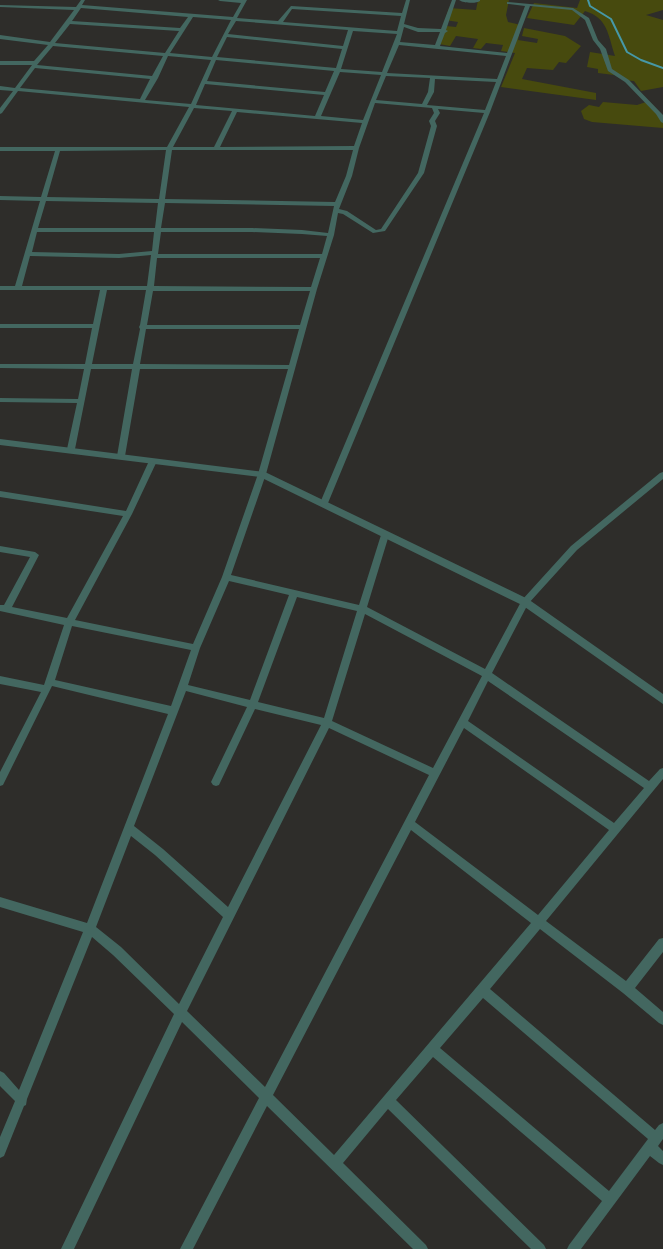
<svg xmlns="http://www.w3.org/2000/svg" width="663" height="1249" font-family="'DM Sans',sans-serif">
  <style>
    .green { fill: #474a0e }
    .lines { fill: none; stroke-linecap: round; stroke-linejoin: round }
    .stream { stroke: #4698a7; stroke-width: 2 }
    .minor { fill: #436760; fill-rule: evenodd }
    .tertiary { fill: #436760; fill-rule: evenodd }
  </style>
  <rect width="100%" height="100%" fill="#2e2d2a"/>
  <path class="green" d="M478 0H509L506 15 508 22 521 25 518 40 537 43 538 39 522 36 524 28 565 36 581 46 566 63 559 62 553 70 527 68 522 79 596 93V100L501 87 515 53 501 51 503 45 486 43 481 49 473 48 478 39 456 36 450 46 439 44 446 26 456 27 458 22 445 20 449 8 476 10Z
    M580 0H663V10L646 15 663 20V87L641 91 634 81 623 80 622 76 598 73V69L587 67 590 52 615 56C608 35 608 18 585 11L574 25 527 18 534 3 577 8Z
    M649 101 663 116V128L592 122 584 119 581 111 589 105 599 107 603 102 637 105Z"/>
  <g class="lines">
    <path class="stream" d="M588 0 590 6 611 19 627 52 641 60 663 68"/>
    <path class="minor" d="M81 0H85L82 5 233 17 241 3 220 1 218 0H247L237 18 278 21 291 6 402 13 406 0H410L404 24 418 28 441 29 452 0H456L446 30 448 31 445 33 440 46 507 53 525 6 509 4H507V2L573 8 589 18 598 40 606 49 612 69 629 80 663 115V123L661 122 656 114 625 82 608 71 600 49 593 40 585 20 572 10 530 6 490 112 328 503 324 506 320 503 484 113 438 109 440 113 435 121 437 126 424 173 385 231 373 233 343 214 338 213 334 235 317 289 266 474 231 575 359 605 381 535 385 532 388 533 389 535 367 607 485 669 522 600 571 546 660 473 663 472V479L577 550 528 604 492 673 649 781 660 769 663 768V779L546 921 626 981 659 939 663 938V952L635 988 663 1012V1025L659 1023 623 993 540 929 490 989 655 1130 659 1125 663 1123V1139L658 1146 663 1151V1165L659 1163 650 1156 581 1249H567L569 1245 602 1201 433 1057 396 1100 544 1245 546 1249H531L388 1109 343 1163 426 1245 428 1249H413L267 1106 193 1249H180L259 1098 182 1022 74 1249H61L174 1014 113 955 92 937 27 1099 26 1105 24 1106 4 1156 0 1158V1137L15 1101 0 1086V1071L4 1073 19 1090 83 932 0 907V897L87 923 168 714 52 686 3 785 0 786V772L41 692 0 684V676L44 685 64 625 0 611V605H4L30 557 0 552V546L35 552 39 555 12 607 67 618 123 516 0 497V491L126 511 149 461 150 459H156L157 461 132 514 75 620 193 644 222 577 258 474 288 369H140L125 456 121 459 117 456 132 369H91L75 449 71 452 67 449 77 403 0 402V398L78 399 84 369 0 368V364H85L92 328H0V324H93L100 290H0V286H15L40 201 0 200V196L41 197 55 151H0V147H167L189 107 18 91 2 113 0 114V108L13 91 0 90V86L15 88 32 65H0V61H34L48 45 0 39V35L50 42 74 10 0 7V5L76 7ZM81 8 188 17 180 28 72 21ZM292 9 401 16 397 31 283 22ZM193 17 231 20 212 57 170 53ZM236 21 348 30 343 46 228 34ZM70 24 179 31 165 53 55 43ZM404 27 418 32H440L435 45 400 42ZM353 31 397 34 382 72 341 69ZM227 37 342 49 336 68 217 57ZM399 45 506 56 497 79 387 73ZM53 46 163 56 152 76 37 65ZM168 56 211 60 191 104 145 100 158 78ZM216 60 334 71 325 92 207 81ZM35 68 150 79 140 99 20 88ZM340 72 381 75 363 120 321 116ZM386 76 430 78 428 92 422 104 376 100ZM435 79 496 82 485 110 427 105 434 92ZM205 84 324 95 315 116 196 105ZM375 103 432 108 434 113 429 121 431 126 418 173 381 229 376 230 347 211 339 209 352 176 359 148ZM194 108 232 111 214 147H173ZM237 112 362 123 354 146 220 147ZM166 150 159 199 47 197 60 151ZM172 150H353L346 176 335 202 165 199ZM46 201 158 203 155 228H38ZM165 203 334 206 328 233 302 230 252 228H161ZM37 232H154L152 251 119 254 32 252ZM161 232H252L302 234 327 236 322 254H158ZM151 255 147 286H22L30 256 119 258ZM157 258H320L311 287 154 286ZM107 290H146L140 325 139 327 140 329 133 364H92ZM153 291H310L300 325H147ZM146 329H299L289 365 140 364ZM229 581 289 595 250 700 188 685 200 648ZM297 597 357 611 324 718 258 702ZM365 614 482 676 433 768 332 721ZM72 626 191 650 171 706 55 680ZM488 681 644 788 614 823 468 721ZM186 691 247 707 211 782 213 785 216 786 219 785 255 709 321 725 228 907 163 849 134 826ZM329 728 429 775 265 1087 187 1011ZM464 728 609 830 538 915 415 822ZM411 830 531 923 334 1155 273 1095ZM131 836 155 855 223 917 179 1004 121 947 96 927ZM483 998 648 1139 609 1191 440 1048Z
      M459 0H480V1C476 4 463 3 459 0Z"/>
    <path class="tertiary" d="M0 439 265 472 528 599 663 694V704L522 605 260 477 0 445Z"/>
  </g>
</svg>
